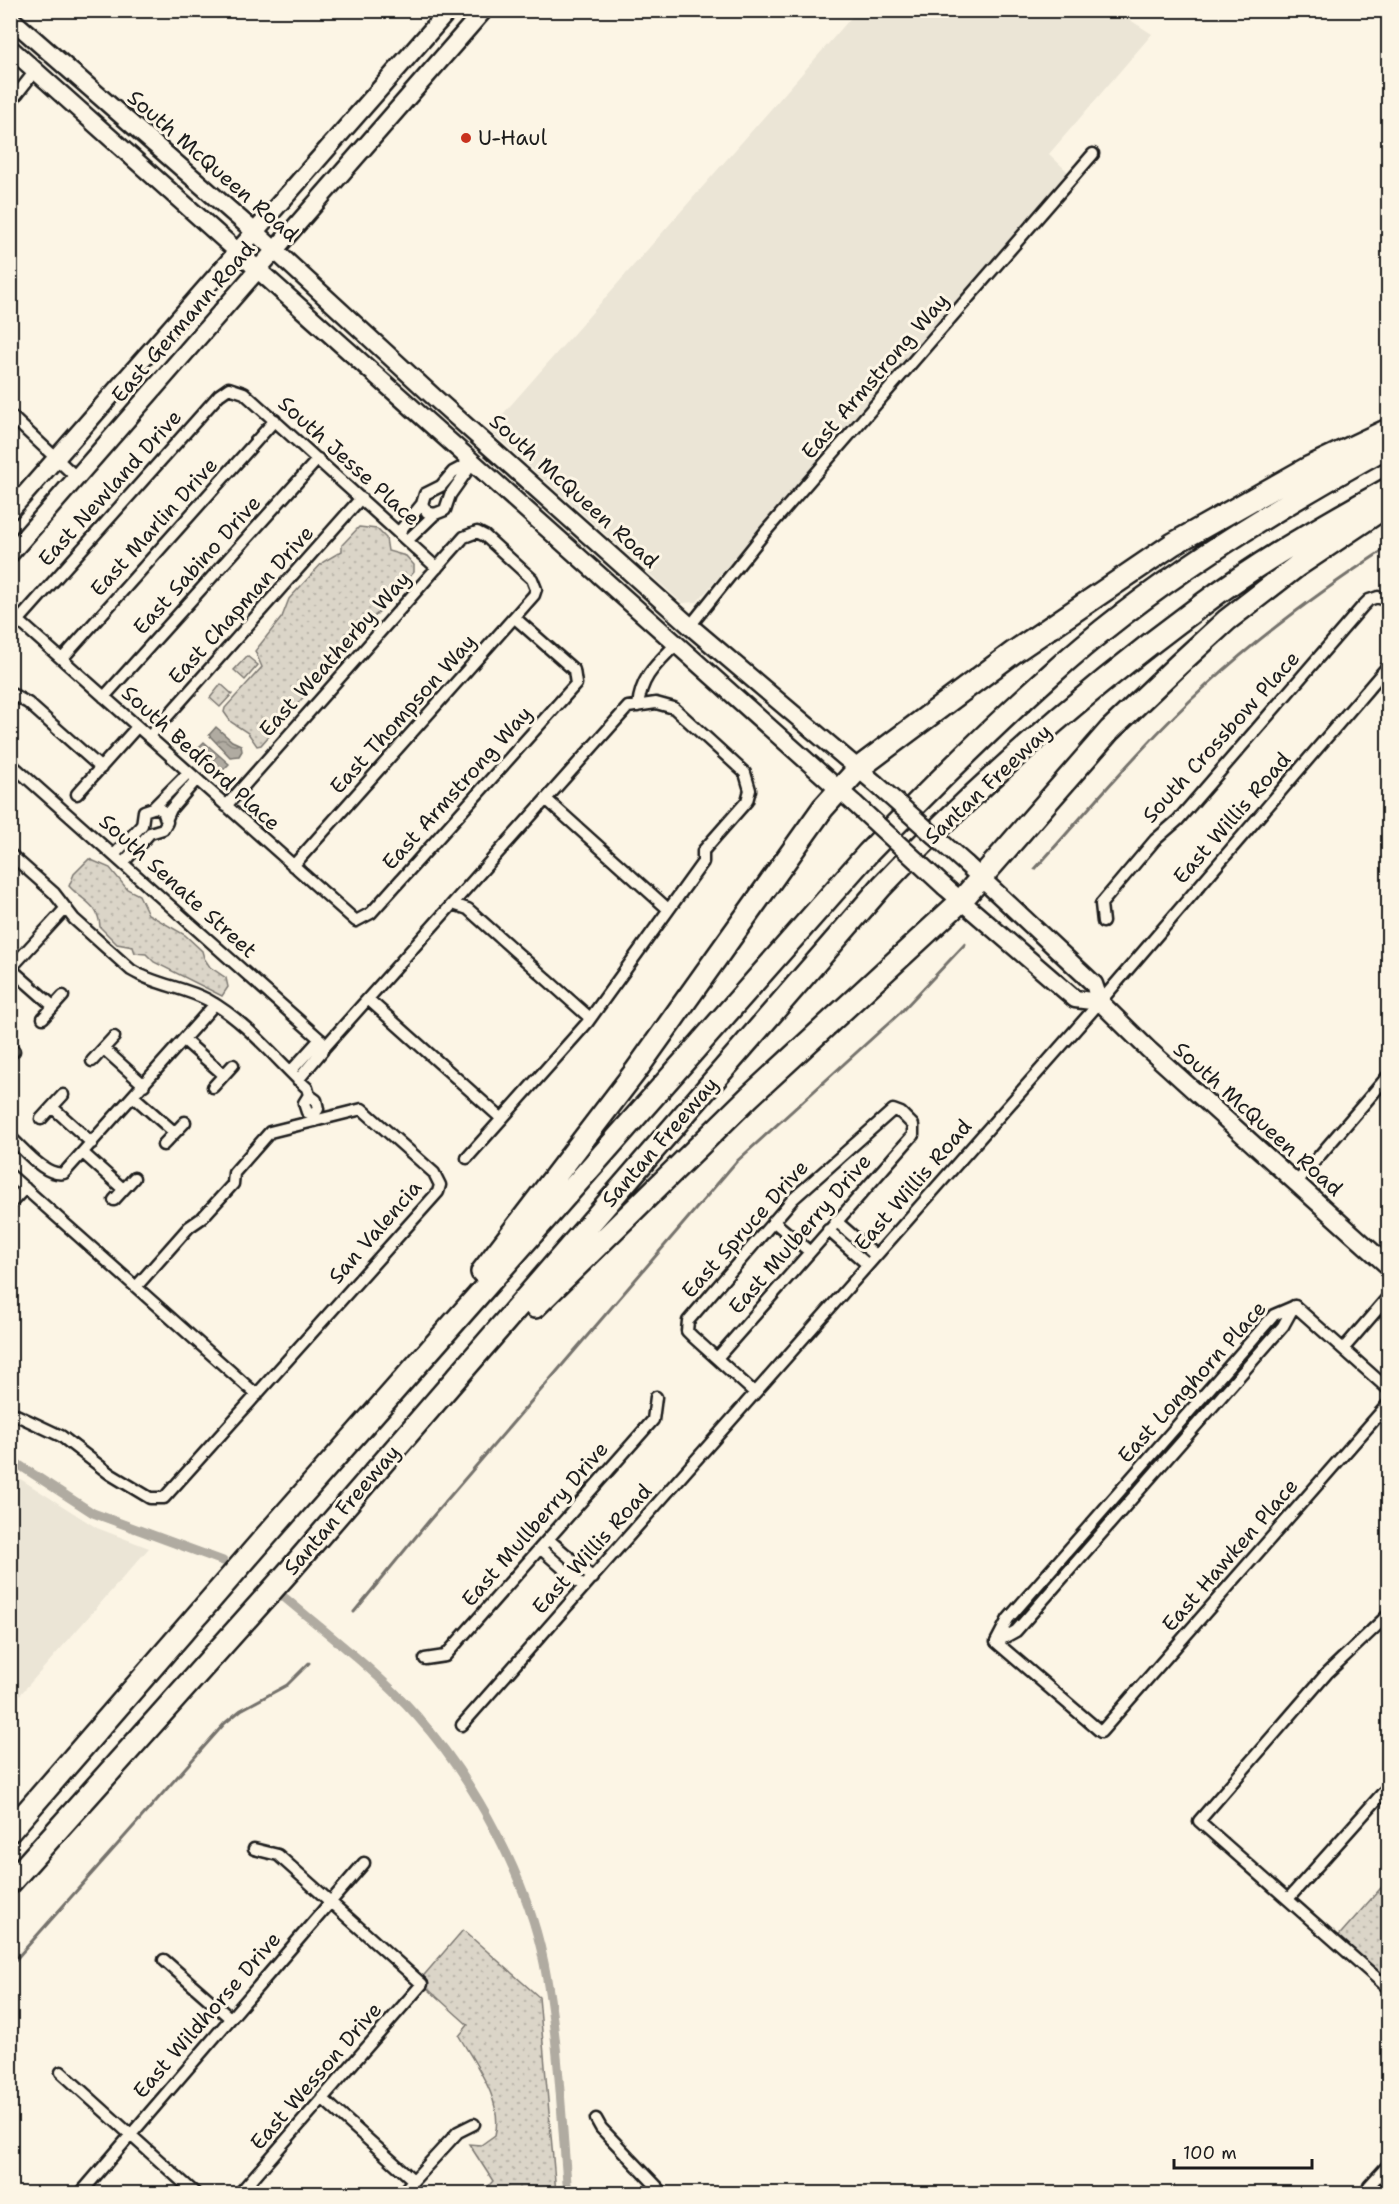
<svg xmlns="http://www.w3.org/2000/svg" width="1399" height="2204" font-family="'Shantell Sans',sans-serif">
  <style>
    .built { fill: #ebe5d6 }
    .park { fill: url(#park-dots); stroke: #7c7872; stroke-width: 1.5 }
    .water { fill: url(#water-waves); stroke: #75726c; stroke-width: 1.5 }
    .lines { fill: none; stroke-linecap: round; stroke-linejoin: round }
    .stream { stroke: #75726c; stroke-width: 3 }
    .canal { stroke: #b0aba1; stroke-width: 9 }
    .minor-casing { stroke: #1c1c1c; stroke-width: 15 }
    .secondary-casing { stroke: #1c1c1c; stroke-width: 21 }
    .motorway-casing { stroke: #1c1c1c; stroke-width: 26 }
    .minor { stroke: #fcf5e5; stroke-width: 10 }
    .secondary { stroke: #fcf5e5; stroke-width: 16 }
    .motorway { stroke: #fcf5e5; stroke-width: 21 }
    .secondary-bridge-casing { stroke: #1c1c1c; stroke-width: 21; stroke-linecap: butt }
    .secondary-bridge { stroke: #fcf5e5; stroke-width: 16 }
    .poi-dot { fill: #c8321e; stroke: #fcf5e5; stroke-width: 2 }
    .labels { text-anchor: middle; stroke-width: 6; stroke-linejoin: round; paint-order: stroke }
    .poi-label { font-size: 21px; fill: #1c1c1c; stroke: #fcf5e5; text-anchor: start }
    .street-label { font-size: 21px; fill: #1c1c1c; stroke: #fcf5e5 }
  </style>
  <defs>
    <pattern id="park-dots" width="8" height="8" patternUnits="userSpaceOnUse" patternTransform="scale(1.5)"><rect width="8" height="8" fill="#dbd5c8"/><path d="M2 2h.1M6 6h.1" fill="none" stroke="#bbb6ab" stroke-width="1.8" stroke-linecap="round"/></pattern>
    <pattern id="water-waves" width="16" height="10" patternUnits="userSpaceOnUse" patternTransform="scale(1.5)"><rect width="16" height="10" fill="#b0aba1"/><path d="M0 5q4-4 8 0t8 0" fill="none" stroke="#8e8a82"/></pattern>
  </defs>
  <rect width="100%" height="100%" fill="#fcf5e5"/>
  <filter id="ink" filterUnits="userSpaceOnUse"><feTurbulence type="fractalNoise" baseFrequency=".0167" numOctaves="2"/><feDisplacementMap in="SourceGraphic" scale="12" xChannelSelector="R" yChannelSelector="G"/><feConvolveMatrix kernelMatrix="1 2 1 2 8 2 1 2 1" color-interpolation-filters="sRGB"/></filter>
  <g filter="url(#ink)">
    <path class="built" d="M857 11H1116L1152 34 1049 154 1069 173 697 602 682 603 489 430Z
      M11 1473 97 1528 149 1548 11 1705Z"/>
    <path class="park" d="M359 527 377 529 386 538 388 551 406 556 414 565V572L261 745 257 746 248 733 231 722 224 712 225 708 262 667 255 651 282 617 289 599 323 562 342 551V545Z
      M247 656 258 665 245 680 234 670Z
      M221 684 232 694 220 707 210 698Z
      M89 859 110 868 127 889 139 895 148 914 185 935 202 951 204 958 210 967 226 978 228 987 222 996 154 962 146 954 135 953 133 947 117 944 100 927C99 904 82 901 69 886L74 874Z
      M1388 1880V1981L1385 1985 1335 1940Z
      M463 1930 539 1997 556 2193H482L493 2181 469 2144 481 2145 495 2135C504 2101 475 2064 459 2036L468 2025 419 1981Z"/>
    <path class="water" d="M216 727 232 741 241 745 242 751 239 756 230 757 209 735Z
      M204 742 229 764 223 770 198 748Z"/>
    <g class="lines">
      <path class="stream" d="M1035 869C1091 807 1145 741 1207 685 1263 633 1324 589 1388 547
        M354 1612 428 1522 736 1162 901 1012 965 944
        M10 1966 225 1723 241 1710 287 1685 309 1663"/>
      <path class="canal" d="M10 1459 93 1513 223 1561
        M285 1598C328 1634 380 1674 417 1716 475 1781 527 1878 544 1963 559 2039 561 2117 568 2194"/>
      <g class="minor-casing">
        <path id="minor" d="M10 103 35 71
          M10 415 77 478
          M474 461 450 495 445 510 435 514 427 512 422 504 425 494 441 486 453 472Z
          M399 532 422 504
          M408 540 435 514
          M10 613 356 921 371 913 576 684 574 670 515 618
          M19 620 219 395 229 388 244 393 437 568
          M690 626 766 531 1093 154
          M62 659 275 420
          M10 693 28 703 101 768
          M104 697 318 459
          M638 706C641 676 657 664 677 643
          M149 737 361 498
          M10 763 322 1041 323 1050 298 1080
          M77 794 137 727
          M546 799 668 909
          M226 806 464 537 477 532 485 536 532 579 536 589 534 595 293 866
          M154 807 188 773
          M167 818 171 809 196 780
          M10 854 54 893 74 919 131 970C155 985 184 987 208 1000 246 1021 276 1059 307 1088L309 1095 316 1100 318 1109 313 1115
          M114 855 142 825 144 811 156 807 163 811 167 822 163 829 150 833 123 863
          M453 904 468 909 590 1018
          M1103 922 1101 904 1155 840 1178 820 1362 607 1369 600 1378 597 1388 602
          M10 969 66 908
          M11 969 53 1006
          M368 999 502 1119
          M43 1018 63 996
          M184 1040 224 1075
          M324 1048 628 707 656 703 674 708 745 773 750 790 747 801 703 851V862L587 1023 467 1158
          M104 1049 144 1085
          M10 1055 14 1051
          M92 1061 114 1037
          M291 1071 320 1039
          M213 1087 233 1065
          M309 1095 304 1103 307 1112 313 1115 315 1121
          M133 1096 174 1132
          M52 1107 92 1143
          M41 1119 63 1095
          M10 1137C24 1149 45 1177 64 1173L215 1004
          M163 1145 185 1122
          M83 1153 123 1189
          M10 1175 136 1287 189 1227 202 1218 233 1184 234 1173 270 1132 362 1109 434 1173 440 1185 438 1192 164 1498H150L110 1474 61 1436 10 1412
          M1296 1183 1388 1076
          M114 1200 134 1178
          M10 1204 25 1188
          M773 1221 810 1252
          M836 1221 876 1256
          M828 1230 868 1265
          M136 1287 257 1395
          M1295 1306 1388 1389
          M1344 1348 1388 1297
          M717 1358 913 1135V1125L901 1113 893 1110 793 1199 688 1321 687 1331 693 1337 755 1393
          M548 1539 593 1578
          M540 1548 584 1587
          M1388 1615 1328 1672 1199 1821 1388 1988
          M996 1642 1101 1732 1388 1404
          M996 1642 1008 1619 1274 1315 1295 1306
          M996 1642 1016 1631 1283 1326 1294 1306
          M425 1659 445 1656 653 1420 656 1397
          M462 1725 1100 1002 1388 666
          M1288 1899 1388 1787
          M164 1960 230 2018
          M61 2072 196 2194
          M322 2098 413 2180
          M596 2119 601 2128 664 2194
          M80 2194 364 1863
          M239 2194 422 1984 278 1855 254 1849
          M401 2194 458 2132 474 2124
          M1367 2194 1369 2186 1388 2165"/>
      </g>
      <g class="secondary-casing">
        <path id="secondary" d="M10 18 256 233 436 399 690 626 875 783
          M10 48 855 804
          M10 511 449 10
          M10 554 484 10
          M966 864 1094 984 1100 1002 1148 1049 1388 1266
          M945 887 1075 999 1100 1002"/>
      </g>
      <g class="motorway-casing">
        <path id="motorway" d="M482 1272 635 1072 823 808 859 768 1014 652 1173 544 1308 468 1388 430
          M535 1307 749 1097 960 902 1110 730 1178 665 1227 620 1297 566 1388 505
          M10 1831 266 1536 868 853C926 793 985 734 1047 678 1148 585 1269 512 1388 446
          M10 1883 291 1569 882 886C980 782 1088 689 1203 604 1261 560 1325 525 1388 489"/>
      </g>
      <use href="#minor" class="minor"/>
      <use href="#secondary" class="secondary"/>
      <use href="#motorway" class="motorway"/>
      <g class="secondary-bridge-casing">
        <path id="secondary-bridge" d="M875 783 966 864
          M855 804 945 887"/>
      </g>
      <use href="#secondary-bridge" class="secondary-bridge"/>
    </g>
  </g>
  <circle class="poi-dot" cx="466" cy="138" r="6"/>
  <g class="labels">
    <g class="poi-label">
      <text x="478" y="145">U-Haul</text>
    </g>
    <g class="street-label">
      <text transform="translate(213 166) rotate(41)" y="7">South McQueen Road</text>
      <text transform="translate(183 322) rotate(-49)" y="7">East Germann Road</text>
      <text transform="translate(875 376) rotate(-49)" y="7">East Armstrong Way</text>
      <text transform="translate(349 461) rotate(42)" y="7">South Jesse Place</text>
      <text transform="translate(110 488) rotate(-48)" y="7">East Newland Drive</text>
      <text transform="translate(574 491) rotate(42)" y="7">South McQueen Road</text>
      <text transform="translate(154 527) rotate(-48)" y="7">East Marlin Drive</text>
      <text transform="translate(197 565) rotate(-48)" y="7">East Sabino Drive</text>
      <text transform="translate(241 605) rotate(-48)" y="7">East Chapman Drive</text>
      <text transform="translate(335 654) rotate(-48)" y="7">East Weatherby Way</text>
      <text transform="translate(403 714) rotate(-48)" y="7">East Thompson Way</text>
      <text transform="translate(1221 737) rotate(-48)" y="7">South Crossbow Place</text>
      <text transform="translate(201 758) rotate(42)" y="7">South Bedford Place</text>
      <text transform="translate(988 784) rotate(-43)" y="7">Santan Freeway</text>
      <text transform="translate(457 788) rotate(-48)" y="7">East Armstrong Way</text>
      <text transform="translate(1232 818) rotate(-49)" y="7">East Willis Road</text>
      <text transform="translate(178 886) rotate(42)" y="7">South Senate Street</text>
      <text transform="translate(1258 1119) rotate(42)" y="7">South McQueen Road</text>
      <text transform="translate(660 1142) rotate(-49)" y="7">Santan Freeway</text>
      <text transform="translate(913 1185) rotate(-49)" y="7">East Willis Road</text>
      <text transform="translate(745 1229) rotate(-48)" y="7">East Spruce Drive</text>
      <text transform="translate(375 1232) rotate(-49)" y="7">San Valencia</text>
      <text transform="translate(800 1234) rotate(-49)" y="7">East Mulberry Drive</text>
      <text transform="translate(1192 1382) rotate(-48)" y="7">East Longhorn Place</text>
      <text transform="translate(342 1510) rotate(-49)" y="7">Santan Freeway</text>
      <text transform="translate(535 1524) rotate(-49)" y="7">East Mullberry Drive</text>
      <text transform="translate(592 1549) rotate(-48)" y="7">East Willis Road</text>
      <text transform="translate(1230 1555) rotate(-49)" y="7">East Hawken Place</text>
      <text transform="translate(207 2015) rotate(-49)" y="7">East Wildhorse Drive</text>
      <text transform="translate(316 2076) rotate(-49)" y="7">East Wesson Drive</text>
    </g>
  </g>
  <rect width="1399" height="2204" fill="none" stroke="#fcf5e5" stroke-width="36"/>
  <rect x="18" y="18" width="1363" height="2168" fill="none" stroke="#1c1c1c" stroke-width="2" filter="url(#ink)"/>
  <path d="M1174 2159v9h138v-9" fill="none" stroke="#1c1c1c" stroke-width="3"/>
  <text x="1183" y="2159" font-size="18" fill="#1c1c1c" stroke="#fcf5e5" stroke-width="4.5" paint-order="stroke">100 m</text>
</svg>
